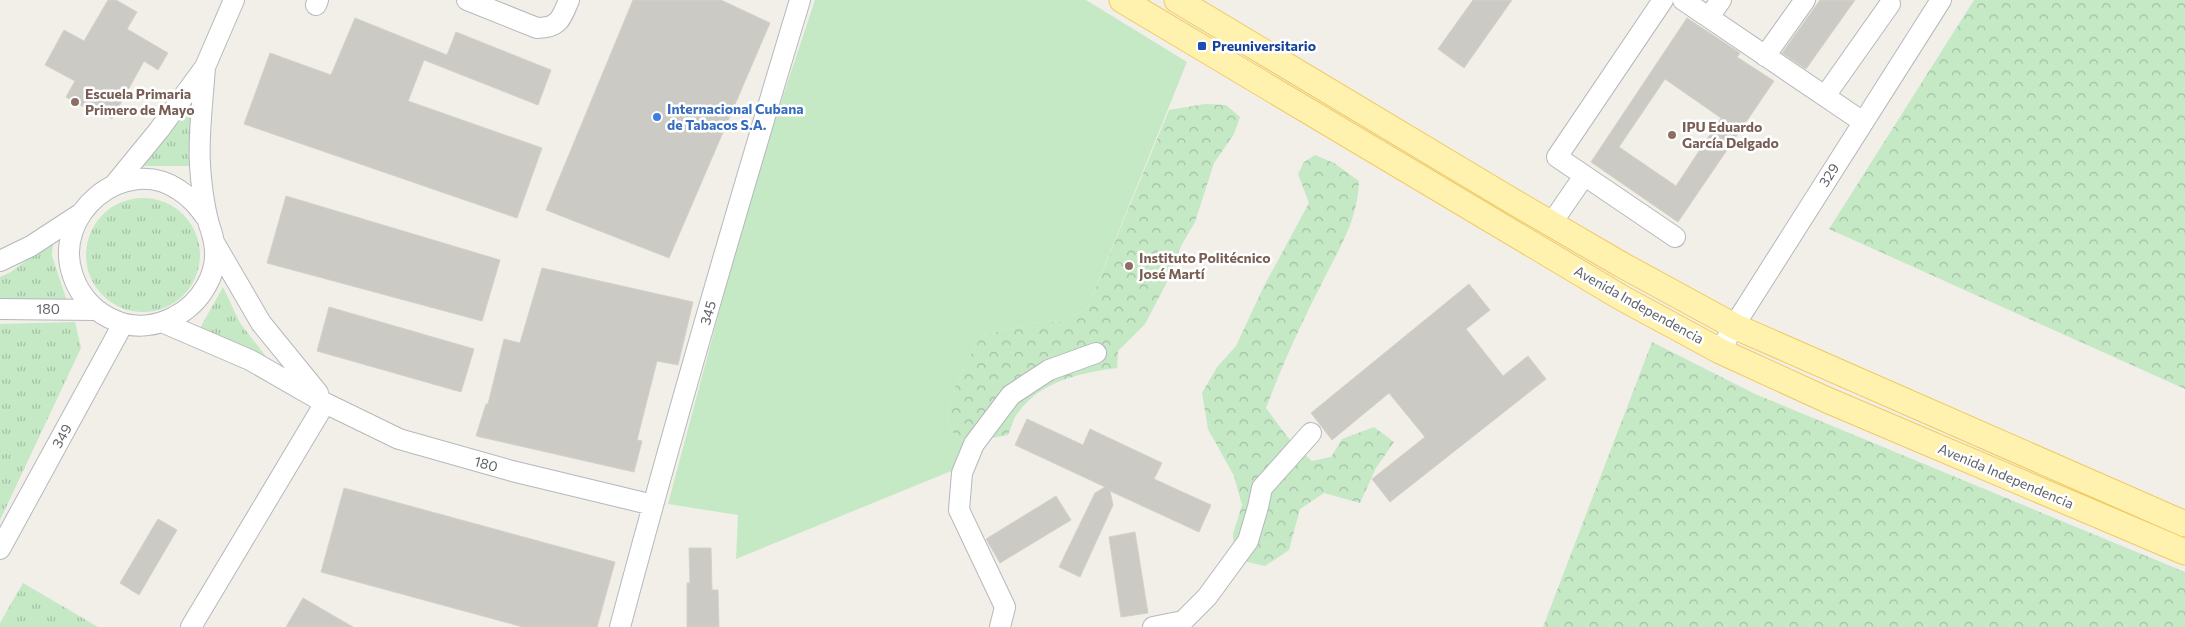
<svg xmlns="http://www.w3.org/2000/svg" width="2185" height="627" font-family="Commissioner,sans-serif">
  <style>
    .grass { fill: url(#grass-tufts) }
    .forest { fill: url(#forest-crowns) }
    .garden { fill: #c5e8c5 }
    .building { fill: #cccac5; stroke: #d6d1c6; fill-rule: evenodd }
    .lines { fill: none; stroke-linecap: round; stroke-linejoin: round }
    .minor-casing { stroke: #b5b8bc; stroke-width: 22 }
    .major-casing { stroke: #f2c960; stroke-width: 27 }
    .minor { stroke: #fff; stroke-width: 20 }
    .major { stroke: #fff2af; stroke-width: 25 }
    .transit-dot { fill: #1a4fb4; stroke: #fff; stroke-width: 2 }
    .education-dot { fill: #8d6e63; stroke: #fff; stroke-width: 2 }
    .shop-dot { fill: #3f7fe0; stroke: #fff; stroke-width: 2 }
    .labels { text-anchor: middle; stroke-width: 5; stroke-linejoin: round; paint-order: stroke }
    .transit-label { font-size: 14px; font-weight: bold; fill: #164399; stroke: #fff; text-anchor: start }
    .education-label { font-size: 14px; font-weight: bold; fill: #785e54; stroke: #fff; text-anchor: start }
    .shop-label { font-size: 14px; font-weight: bold; fill: #366cbe; stroke: #fff; text-anchor: start }
    .street-label { font-size: 14px; fill: #5f6368; stroke: #fff }
  </style>
  <defs>
    <pattern id="grass-tufts" width="24" height="20" patternUnits="userSpaceOnUse" patternTransform="scale(1.25)"><rect width="24" height="20" fill="#c5e8c5"/><path d="M3 7l-1-3M5 7V3M7 7l1-3M15 17l-1-3M17 17v-4M19 17l1-3" fill="none" stroke="#a3c0a4"/></pattern>
    <pattern id="forest-crowns" width="20" height="18" patternUnits="userSpaceOnUse" patternTransform="scale(1.25)"><rect width="20" height="18" fill="#c5e8c5"/><path d="M2 6a3 3 0 1 1 6 0M12 15a3 3 0 1 1 6 0" fill="none" stroke="#a3c0a4"/></pattern>
  </defs>
  <rect width="100%" height="100%" fill="#f1efe8"/>
  <path class="grass" d="M194 97 189 166H140Z
    M86 255a57 57 0 1 1 114 0a57 57 0 1 1-114 0Z
    M53 240 52 256 67 301 0 300V277L11 272Z
    M223 287 240 323 271 363 199 330Z
    M75 322 81 348 0 520V324Z
    M23 583 98 627H0V623Z"/>
  <path class="forest" d="M1974 0H2185V389L1829 229Z
    M1205 104 1226 105 1240 117 1234 134 1214 163 1195 222 1181 246 1166 284 1145 324 1118 351 1117 368C1080 373 1040 381 1017 414 1013 419 1011 429 1008 435L966 443C962 440 956 437 953 433 935 412 971 354 982 335L1045 321 1062 322 1088 307 1169 110Z
    M1315 155 1334 163 1359 181C1358 221 1338 250 1321 285 1300 325 1282 366 1266 408L1292 443 1312 461 1331 457 1342 439 1374 427 1394 442 1376 468 1360 503 1324 493 1300 509 1289 550 1265 566 1234 559 1233 534 1242 505 1234 476 1208 429 1202 393 1217 367 1236 346 1263 288 1309 203 1298 174 1304 162Z
    M1652 342 1755 394 2185 572V627H1543Z"/>
  <path class="garden" d="M815 0H1086L1187 62 1088 307 1062 322 1045 321 982 335C971 354 935 412 953 433 956 437 962 440 966 443L956 469 736 559 738 515 668 504 752 189Z"/>
  <path class="building" d="M108 0H116L137 12 127 29 168 53 158 70 144 61 112 119 87 105 86 108 66 97 75 81 45 65 64 30 84 41Z
    M633 0H721L770 23 669 258 546 210Z
    M1473 0H1512L1464 68 1438 49Z
    M1820 0H1855L1806 69 1782 53Z
    M355 18 447 55 456 32 551 70 538 105 424 60 408 101 542 148 517 218 244 124 270 53 331 75Z
    M1687 18 1740 53 1737 57 1774 81 1678 222 1591 162ZM1665 79 1721 118 1676 186 1619 147Z
    M286 196 500 260 482 321 267 263Z
    M542 268 693 302 678 365 657 361 637 440 642 441 634 472 476 436 486 404H488L504 339 520 343Z
    M1469 284 1490 310 1466 329 1503 376 1528 356 1546 379 1390 502 1372 479 1425 437 1389 393 1332 440 1311 413Z
    M329 307 474 349 461 392 317 351Z
    M1027 419 1083 445 1090 429 1162 463 1154 479 1211 505 1199 532 1110 491 1113 505 1080 577 1059 567 1095 493 1105 487 1015 445Z
    M344 488 615 562 597 627H523L321 572Z
    M1056 496 1071 520 1000 563 986 539Z
    M158 519 177 530 139 595 120 583Z
    M1135 532 1148 613 1121 617 1109 537Z
    M689 548H711L712 590H718L719 627H687V583H690Z
    M303 598 353 627H286Z"/>
  <g class="lines">
    <g class="minor-casing">
      <path id="minor" d="M467 0 537 28C559 28 561 19 569 0
        M1663 0 1557 157 1675 237
        M1683 0 1863 122
        M316 5 318 0
        M1709 17 1721 0
        M1765 56 1805 0
        M205 67C203 99 198 133 200 165 201 183 204 204 208 221 210 228 213 235 214 243 220 273 200 304 174 317 157 326 135 329 116 321 96 313 80 297 73 276 51 215 124 153 179 190 192 198 199 208 208 220
        M1825 96 1890 4
        M114 185 159 130 205 67 234 0
        M1551 224 1584 176
        M215 244 261 323 318 393
        M0 261 31 246 80 214
        M0 309 96 310
        M164 323 250 360 325 403 399 439 512 471 653 505
        M1720 351 1734 326 1941 0
        M0 549 123 324
        M191 627 325 403
        M620 627C676 417 737 208 800 0
        M1000 627 1005 607 959 510 962 473 974 444 1011 395 1049 370 1096 353
        M1153 627 1183 621 1207 597 1248 541 1258 507 1262 488 1311 433"/>
    </g>
    <g class="major-casing">
      <path id="major" d="M1122 0 1622 298 1720 351 1827 400 2185 552
        M1177 0 1509 199 1622 265 1734 326 2185 524"/>
    </g>
    <use href="#minor" class="minor"/>
    <use href="#major" class="major"/>
  </g>
  <rect class="transit-dot" x="1197" y="41" width="10" height="10" rx="2.5"/>
  <g class="education-dot">
    <circle cx="75" cy="102" r="5"/>
    <circle cx="1672" cy="135" r="5"/>
    <circle cx="1129" cy="266" r="5"/>
  </g>
  <circle class="shop-dot" cx="657" cy="117" r="5"/>
  <g class="labels">
    <g class="transit-label">
      <text x="1212" y="51">Preuniversitario</text>
    </g>
    <g class="education-label">
      <text x="85" y="99">Escuela Primaria<tspan x="85" dy="16">Primero de Mayo</tspan></text>
      <text x="1682" y="132">IPU Eduardo<tspan x="1682" dy="16">García Delgado</tspan></text>
      <text x="1139" y="263">Instituto Politécnico<tspan x="1139" dy="16">José Martí</tspan></text>
    </g>
    <g class="shop-label">
      <text x="667" y="114">Internacional Cubana<tspan x="667" dy="16">de Tabacos S.A.</tspan></text>
    </g>
    <g class="street-label">
      <text transform="translate(1829 175) rotate(-58)" y="5">329</text>
      <text transform="translate(1639 305) rotate(29)" y="5">Avenida Independencia</text>
      <text x="48" y="314">180</text>
      <text transform="translate(708 313) rotate(-74)" y="5">345</text>
      <text transform="translate(62 436) rotate(-61)" y="5">349</text>
      <text transform="translate(486 464) rotate(16)" y="5">180</text>
      <text transform="translate(2006 476) rotate(23)" y="5">Avenida Independencia</text>
    </g>
  </g>
</svg>
